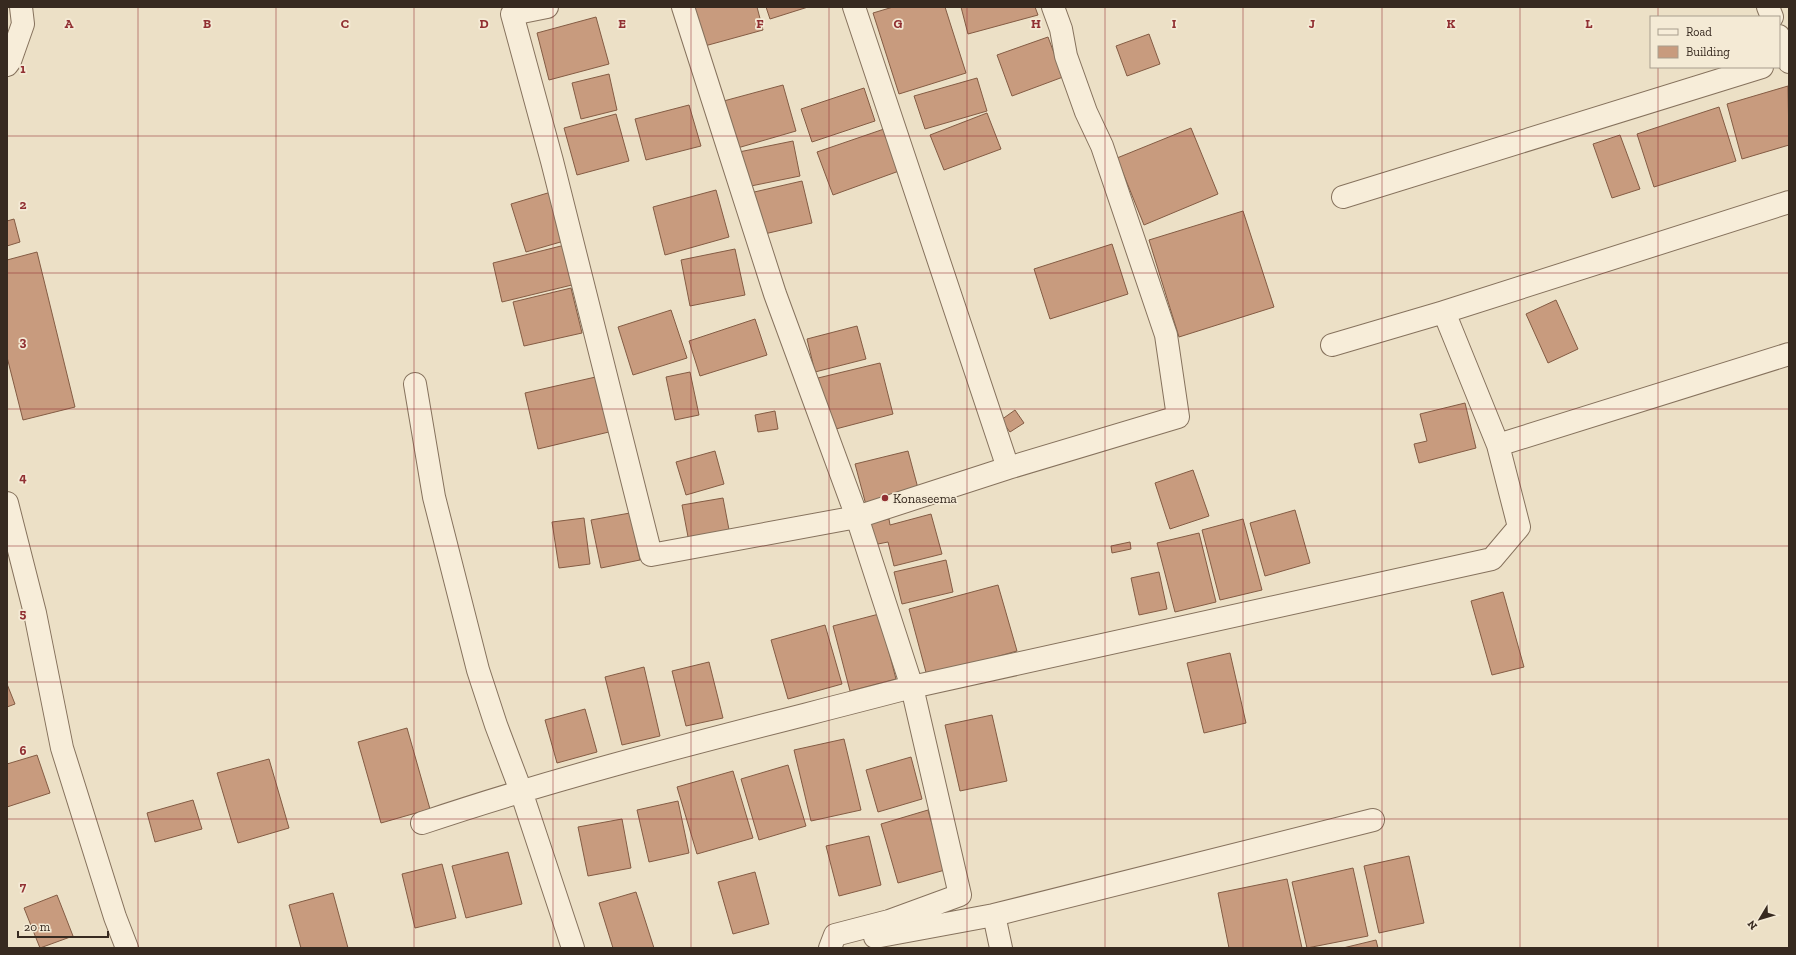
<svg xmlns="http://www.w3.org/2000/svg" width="1796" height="955" font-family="'Zilla Slab',serif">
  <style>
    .building { fill: #c89b7e; stroke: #845c44 }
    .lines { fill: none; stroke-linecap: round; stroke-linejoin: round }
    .minor-casing { stroke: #86725d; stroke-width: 24 }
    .minor { stroke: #f7edd9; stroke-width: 22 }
    .grid { fill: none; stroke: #913033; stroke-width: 1; stroke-opacity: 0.55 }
    .poi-dot { fill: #913033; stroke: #f4ead5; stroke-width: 1.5 }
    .labels { text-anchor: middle; stroke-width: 3.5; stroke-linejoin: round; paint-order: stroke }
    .poi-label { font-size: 13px; fill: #372a20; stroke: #f4ead5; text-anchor: start }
    .grid-label { font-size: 13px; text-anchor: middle; font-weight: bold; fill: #913033; stroke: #f4ead5; stroke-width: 3.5; stroke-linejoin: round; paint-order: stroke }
  </style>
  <rect width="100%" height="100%" fill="#ece0c6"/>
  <path class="building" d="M690 7H757L763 30 701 47Z
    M766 7H808L770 19Z
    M893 7H945L966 73 899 94 873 13Z
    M961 7H1035L1038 15 968 34Z
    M596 17 609 64 549 80 537 33Z
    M1149 34 1160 64 1127 76 1116 46Z
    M1048 37 1063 77 1012 96 997 55Z
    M609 74 617 110 581 119 572 83Z
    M977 78 987 111 925 129 914 96Z
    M783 85 796 131 734 149 720 102Z
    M1788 86 1789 145 1742 159 1727 104Z
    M864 88 875 121 812 142 801 109Z
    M689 105 701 146 646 160 635 119Z
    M1719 107 1736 161 1654 187 1637 134Z
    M987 113 1001 149 944 170 930 135Z
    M616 114 629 161 577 175 564 128Z
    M1191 128 1218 194 1144 225 1117 158Z
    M884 129 899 171 833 195 817 152Z
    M1620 135 1640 189 1612 198 1593 144Z
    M793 141 800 176 746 187 739 152Z
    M802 181 812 223 760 235 750 193Z
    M716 190 729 237 665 255 653 207Z
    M551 192 564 241 526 252 511 204Z
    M1243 211 1274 307 1179 337 1149 240Z
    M14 219 20 242 7 246V221Z
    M1112 244 1128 294 1050 319 1034 269Z
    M565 245 576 284 502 302 493 263Z
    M735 249 745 295 690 306 681 260Z
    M37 252 75 407 23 420 7 357V260Z
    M571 288 582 333 524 346 513 302Z
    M1556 300 1578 349 1548 363 1526 314Z
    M671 310 687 358 633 375 618 327Z
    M755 319 767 355 700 376 689 341Z
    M857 326 866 359 815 372 807 339Z
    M880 363 893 414 832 430 818 378Z
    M690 372 699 415 675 420 666 377Z
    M600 376 613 431 538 449 525 393Z
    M1465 403 1476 448 1419 463 1414 444 1427 441 1420 414Z
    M1015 410 1024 423 1010 432 1001 420Z
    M775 411 778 429 758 432 755 415Z
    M715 451 724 484 686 495 676 462Z
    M908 451 919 492 866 505 855 464Z
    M1193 470 1209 516 1170 529 1155 483Z
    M723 498 730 535 689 542 682 505Z
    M1295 510 1310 563 1265 576 1250 523Z
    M630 513 640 560 601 568 591 520Z
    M931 514 942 554 894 566 888 542 868 546 864 524 889 519 890 525Z
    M584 518 590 564 559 568 552 522Z
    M1243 519 1262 590 1220 600 1202 530Z
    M1199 533 1216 602 1175 612 1157 543Z
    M1130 542 1131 549 1112 553 1111 546Z
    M946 560 953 592 902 604 894 572Z
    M1159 572 1167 609 1139 615 1131 578Z
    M998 585 1017 651 927 676 909 609Z
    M1503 592 1524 667 1492 675 1471 601Z
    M879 614 896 679 850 691 833 626Z
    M825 625 842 684 788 699 771 640Z
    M1230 653 1246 723 1204 733 1187 663Z
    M709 662 723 718 686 726 672 671Z
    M644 667 660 736 622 745 605 677Z
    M7 684 15 704 7 707Z
    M585 709 597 752 557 763 545 720Z
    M992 715 1007 781 960 791 945 725Z
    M407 728 430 809 381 823 358 742Z
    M844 739 861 810 811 821 794 750Z
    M37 755 50 793 7 807V764Z
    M911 757 922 799 878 812 866 770Z
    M269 759 289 828 238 843 217 773Z
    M788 765 806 826 759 840 741 779Z
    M733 771 753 838 697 854 677 787Z
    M193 800 202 829 155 842 147 813Z
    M678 801 689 853 649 862 637 810Z
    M928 810 945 870 898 883 881 824Z
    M622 819 631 868 588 876 578 827Z
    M869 836 881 885 839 896 826 846Z
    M508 852 522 904 466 918 452 866Z
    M1409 856 1424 923 1379 933 1364 866Z
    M442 864 456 918 415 928 402 874Z
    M1353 868 1368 936 1307 948 1292 882Z
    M755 872 769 924 733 934 718 882Z
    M1287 879 1302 948H1229L1218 893Z
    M636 892 654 948H613L599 903Z
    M333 893 348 948H301L289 905Z
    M57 895 73 936 40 948 24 908Z
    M1376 940 1378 948H1343Z"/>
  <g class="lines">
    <g class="minor-casing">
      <path id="minor" d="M547 7 512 14 552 161 651 555 857 517 1008 468 854 7
        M683 7 775 294 857 517 912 687 1492 559 1519 527 1498 445
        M1768 7 1772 17
        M1779 36 1789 62
        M7 65 10 61 23 24 21 7
        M1343 197 1762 67
        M1789 202 1444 312 1498 445 1789 354
        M1332 345 1444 312
        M415 384 434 497 478 670 496 725 521 791 573 948
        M1008 468 1178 417 1166 335 1102 146 1086 112 1066 56 1061 29 1053 7
        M7 503 35 613 62 748 115 917 127 948
        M422 823C582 769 748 730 912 687L960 895 889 921 835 935 830 948
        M875 937 994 915
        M1001 948 994 915 1373 820"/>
    </g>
    <use href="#minor" class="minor"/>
  </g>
  <path class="grid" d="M138 7V948M276 7V948M414 7V948M553 7V948M691 7V948M829 7V948M967 7V948M1105 7V948M1243 7V948M1382 7V948M1520 7V948M1658 7V17M1658 67V948M7 136H1789M7 273H1789M7 409H1789M7 546H1789M7 682H1789M7 819H1789"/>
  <circle class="poi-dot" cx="885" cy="498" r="4"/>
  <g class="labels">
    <g class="poi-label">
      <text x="893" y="503">Konaseema</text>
    </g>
  </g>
  <g class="grid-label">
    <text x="69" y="28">A</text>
    <text x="207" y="28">B</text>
    <text x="345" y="28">C</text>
    <text x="484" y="28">D</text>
    <text x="622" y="28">E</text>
    <text x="760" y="28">F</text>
    <text x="898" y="28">G</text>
    <text x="1036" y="28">H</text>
    <text x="1174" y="28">I</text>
    <text x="1312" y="28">J</text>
    <text x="1451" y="28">K</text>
    <text x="1589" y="28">L</text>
    <text x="23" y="73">1</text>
    <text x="23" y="209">2</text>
    <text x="23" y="346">3</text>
    <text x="23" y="482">4</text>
    <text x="23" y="618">5</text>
    <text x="23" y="755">6</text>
    <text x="23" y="891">7</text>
  </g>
  <rect width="1796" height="955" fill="none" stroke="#372a20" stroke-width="16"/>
  <rect x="1650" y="16" width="130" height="52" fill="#f4ead5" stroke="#a89d8d"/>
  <rect x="1658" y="29" width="20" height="6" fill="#f7edd9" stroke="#a89d8d"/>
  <text x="1686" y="36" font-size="12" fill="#372a20">Road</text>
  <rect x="1658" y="46" width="20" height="12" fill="#c89b7e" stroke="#a89d8d"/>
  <text x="1686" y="56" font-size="12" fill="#372a20">Building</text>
  <g transform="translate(1760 919) rotate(232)" stroke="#f4ead5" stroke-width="3" paint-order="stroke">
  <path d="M0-3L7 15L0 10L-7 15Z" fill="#372a20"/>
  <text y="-6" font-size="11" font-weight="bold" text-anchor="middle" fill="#372a20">N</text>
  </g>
  <path d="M18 931v6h90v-6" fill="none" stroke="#372a20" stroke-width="2"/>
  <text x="24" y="931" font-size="12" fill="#372a20" stroke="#f4ead5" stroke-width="3" paint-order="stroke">20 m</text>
</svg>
